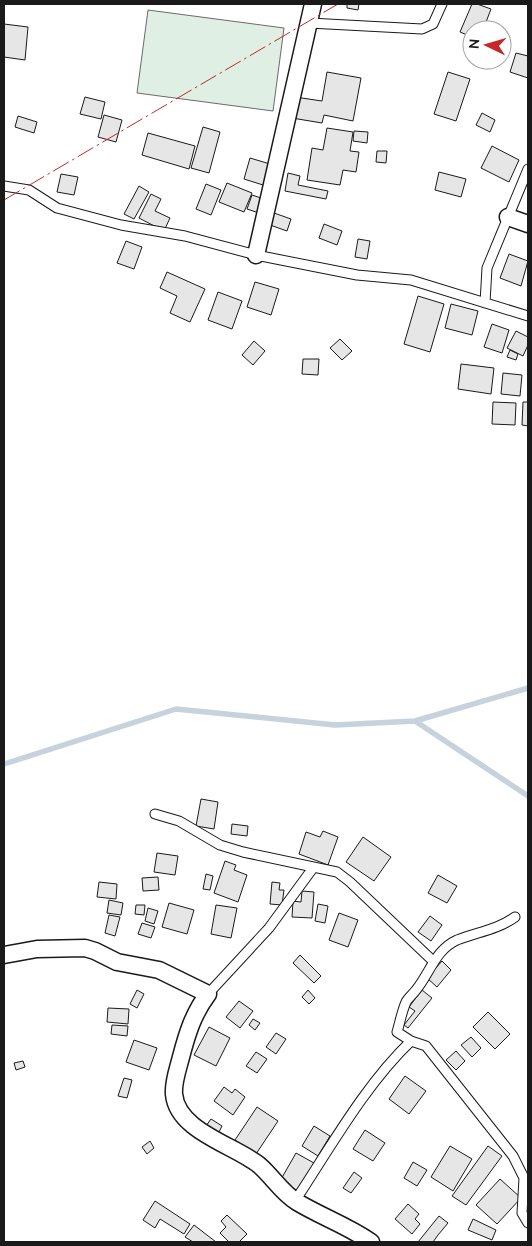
<svg xmlns="http://www.w3.org/2000/svg" width="532" height="1246" font-family="Ubuntu,sans-serif">
  <style>
    .green { fill: #e0efe3; stroke: #6a6a6a }
    .lines { fill: none; stroke-linecap: round; stroke-linejoin: round }
    .stream { stroke: #c6d2dc; stroke-width: 5.5 }
    .building { fill: #e6e6e6; stroke: #1a1a1a }
    .lane-casing { stroke: #1a1a1a; stroke-width: 11 }
    .street-casing { stroke: #1a1a1a; stroke-width: 19 }
    .lane { stroke: #fff; stroke-width: 9 }
    .street { stroke: #fff; stroke-width: 16 }
    .power { stroke: #c62828; stroke-width: 1; stroke-dasharray: 18 4 2.5 4; stroke-linecap: butt }
  </style>
  <rect width="100%" height="100%" fill="#fff"/>
  <path class="green" d="M148 10 284 28 273 111 137 93Z"/>
  <g class="lines">
    <path class="stream" d="M415 721 528 688
      M4 764 176 709 335 725 415 721 528 796"/>
  </g>
  <path class="building" d="M347 4H359L358 10 347 8Z
    M472 4H477L491 9 483 30H472V37L460 32Z
    M4 24 28 27 25 60 4 57Z
    M516 53 528 56V78L510 72Z
    M327 72 361 78 353 121 324 115 322 123 292 118 295 97 322 101Z
    M448 72 470 79 456 121 434 114Z
    M85 97 105 102 101 119 80 114Z
    M482 113 495 120 490 132 476 125Z
    M104 115 122 120 116 142 98 137Z
    M18 116 37 122 34 133 15 127Z
    M203 127 220 132 209 173 191 168Z
    M327 128 353 132 350 151 359 152 356 172 343 170 340 185 307 180 312 148 323 150Z
    M354 131 368 132 367 143 353 141Z
    M148 133 195 146 189 169 142 155Z
    M492 146 519 160 509 182 481 168Z
    M377 151H387L386 163 376 162Z
    M250 158 270 164 263 185 244 179Z
    M439 172 466 179 461 197 435 190Z
    M288 173 300 176 298 185 328 191 326 199 285 191Z
    M61 174 78 177 74 195 57 192Z
    M227 183 252 193 244 212 219 202Z
    M206 184 221 190 211 215 196 209Z
    M139 186 149 192 134 219 124 214Z
    M151 194 161 199 155 211 170 218 164 231 139 218Z
    M252 195 264 199 259 213 247 209Z
    M274 213 291 219 287 231 270 225Z
    M324 224 342 231 337 245 319 238Z
    M358 239 370 241 367 259 355 257Z
    M126 241 142 247 134 269 117 263Z
    M509 254 528 261 521 286 500 278Z
    M167 272 205 289 190 322 170 313 177 296 160 288Z
    M255 282 279 289 271 315 247 307Z
    M218 292 242 301 232 329 208 320Z
    M418 296 444 304 430 352 404 344Z
    M451 304 478 311 472 335 445 328Z
    M492 324 509 330 502 353 484 347Z
    M516 331 528 337V345L523 356 507 348Z
    M340 339 352 351 342 360 330 348Z
    M254 341 265 351 253 365 242 355Z
    M510 350 518 354 516 360 507 357Z
    M303 359H319L318 375 302 374Z
    M461 364 494 368 491 394 458 389Z
    M503 373 522 375 520 396 501 394Z
    M493 402 516 403 515 425 492 424Z
    M523 402H528V426L522 425Z
    M201 799 218 802 214 829 196 826Z
    M232 824 248 826 247 836 231 834Z
    M323 831 338 837 328 865 299 854 306 832 320 837Z
    M363 837 391 857 374 881 346 862Z
    M157 853 178 856 175 875 154 872Z
    M225 861 236 865 234 870 247 875 238 902 214 893Z
    M206 874 213 876 210 890 203 889Z
    M438 875 457 886 447 903 428 893Z
    M158 877 159 890 143 891 142 878Z
    M99 882 117 884 116 899 97 897Z
    M272 882 280 883 279 890H284L282 905 270 904Z
    M302 891 314 892 312 918 292 917 293 901 301 902Z
    M109 900 123 903 121 915 107 913Z
    M169 903 194 910 187 934 162 927Z
    M318 904 328 906 325 923 315 921Z
    M136 905H145L144 915 135 914Z
    M216 905 237 908 231 938 211 934Z
    M148 908 158 911 154 924 145 921Z
    M339 913 358 920 348 947 329 940Z
    M109 915 120 917 115 936 105 933Z
    M430 916 442 925 431 941 418 932Z
    M142 923 155 927 151 938 138 934Z
    M300 955 321 976 314 983 293 963Z
    M442 961 451 970 437 987 427 978Z
    M137 990 144 994 137 1008 130 1004Z
    M308 990 315 998 309 1004 302 997Z
    M422 990 432 998 408 1028 404 1025 415 1011 409 1007Z
    M239 1001 253 1011 240 1028 226 1017Z
    M108 1008 129 1009 128 1024 107 1022Z
    M488 1012 510 1034 495 1049 473 1027Z
    M253 1019 260 1023 255 1030 249 1025Z
    M112 1025 128 1026 127 1036 111 1034Z
    M209 1027 230 1038 216 1066 194 1055Z
    M276 1033 286 1039 276 1054 266 1047Z
    M471 1037 481 1048 472 1057 461 1045Z
    M134 1040 157 1048 149 1070 126 1062Z
    M456 1051 465 1061 456 1070 446 1060Z
    M256 1052 267 1059 257 1073 246 1066Z
    M23 1061 25 1067 16 1070 14 1063Z
    M405 1076 426 1091 409 1114 389 1099Z
    M124 1078 132 1080 127 1098 118 1096Z
    M224 1087 232 1093 235 1089 245 1097 233 1115 214 1101Z
    M257 1107 278 1121 256 1154 235 1140Z
    M211 1119 222 1126 218 1134 206 1126Z
    M314 1126 330 1136 318 1156 302 1146Z
    M365 1130 385 1143 373 1161 353 1149Z
    M150 1141 154 1148 147 1154 142 1147Z
    M450 1146 472 1159 453 1191 431 1177Z
    M488 1146 502 1156 466 1205 452 1196Z
    M296 1153 314 1163 298 1191 280 1181Z
    M413 1162 427 1170 417 1186 404 1178Z
    M354 1172 362 1178 351 1193 343 1188Z
    M500 1179 521 1198 497 1224 476 1205Z
    M155 1201 190 1224 184 1234 160 1219 155 1228 143 1220Z
    M408 1204 419 1214 415 1219 420 1224 412 1234 395 1219Z
    M227 1215 247 1234 239 1242H229L220 1233 226 1227 221 1221Z
    M439 1216 448 1223 438 1235 433 1242H418Z
    M473 1219 496 1230 492 1240 468 1230Z
    M194 1225 216 1242H193L185 1237Z"/>
  <g class="lines">
    <g class="lane-casing">
      <path id="lane" d="M309 23 422 29 433 24 442 4
        M4 186 29 190 57 208 121 225 185 236 256 255 357 275 411 280 528 316
        M485 303 487 268 528 169
        M155 814 179 821 220 845 243 852 337 872 350 882 433 961
        M515 917C497 930 477 932 457 940 435 950 430 973 416 990 413 994 408 998 406 1002 402 1011 400 1022 397 1032L411 1041 426 1046 513 1156 524 1178 522 1213 528 1223
        M208 994 269 928 313 868
        M295 1201C330 1148 365 1085 411 1041"/>
    </g>
    <g class="street-casing">
      <path id="street" d="M508 217 528 224
        M256 255 313 4
        M4 955 37 949 85 948 95 951 117 962 159 970 208 994C193 1014 187 1034 181 1057 178 1069 173 1082 174 1094 177 1131 234 1145 259 1165 272 1176 282 1193 297 1202 322 1217 346 1225 371 1242"/>
    </g>
    <use href="#lane" class="lane"/>
    <use href="#street" class="street"/>
    <path class="power" d="M4 200 338 4"/>
  </g>
  <rect width="532" height="1246" fill="none" stroke="#1a1a1a" stroke-width="10"/>
  <g transform="translate(487 45) rotate(275)"><circle r="24" fill="#ffffff" stroke="#a3a3a3"/>
  <path d="M0-4L9 19L0 12L-9 19Z" fill="#c62828"/>
  <text y="-8" font-size="14" font-weight="bold" text-anchor="middle" fill="#1a1a1a">N</text>
  </g>
</svg>
